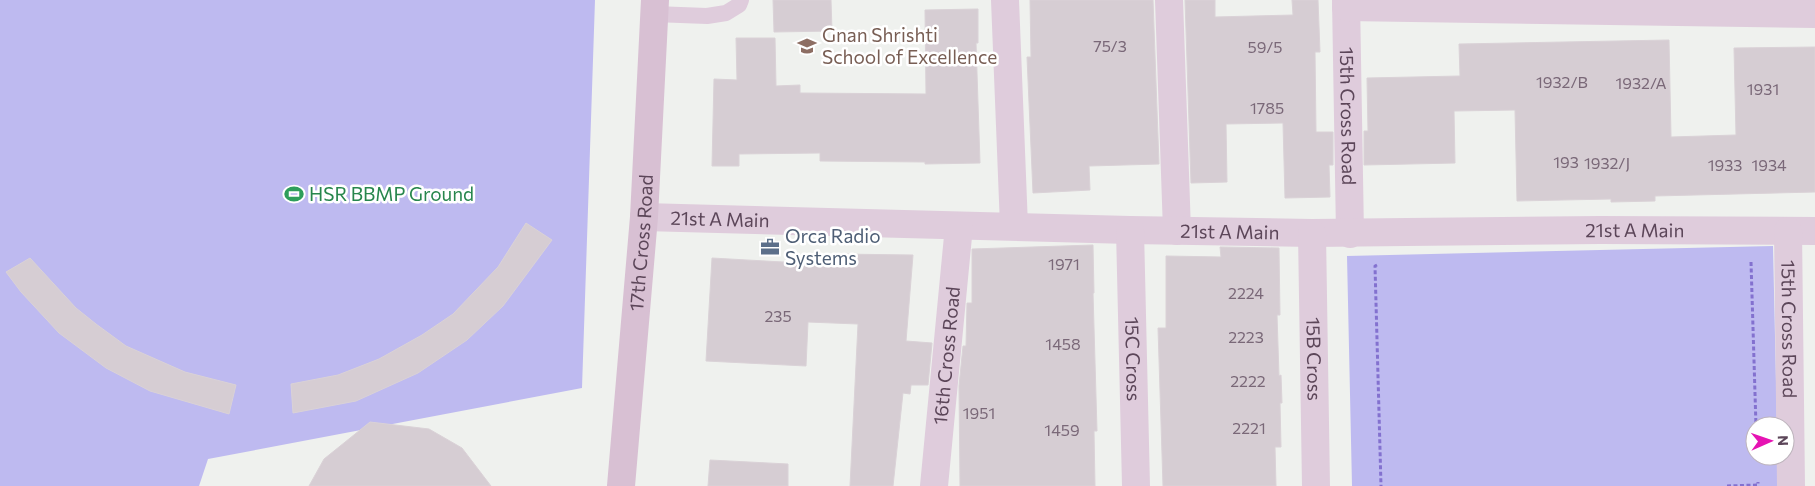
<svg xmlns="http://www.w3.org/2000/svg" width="1815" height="486" font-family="Commissioner,sans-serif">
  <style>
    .green { fill: #bebaf0 }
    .building { fill: #d6cdd3; stroke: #dad2d7 }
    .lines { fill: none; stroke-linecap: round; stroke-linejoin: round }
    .path { stroke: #8371cf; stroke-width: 3; stroke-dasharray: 4 2.5; stroke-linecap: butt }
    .service { stroke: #dfccdc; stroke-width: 16 }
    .minor { stroke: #dfccdc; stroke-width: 28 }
    .secondary { stroke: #d8c0d3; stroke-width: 28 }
    .labels { text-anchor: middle; stroke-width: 5; stroke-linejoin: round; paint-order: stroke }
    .number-label { font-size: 16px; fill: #7a6878 }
    .education-label { font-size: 19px; fill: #785e54; stroke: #fff; text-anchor: start }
    .street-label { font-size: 19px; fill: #5c4659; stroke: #fff }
    .leisure-label { font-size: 19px; fill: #27864d; stroke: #fff; text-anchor: start }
    .service-label { font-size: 19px; fill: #4e5e75; stroke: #fff; text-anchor: start }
  </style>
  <rect width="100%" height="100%" fill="#eff1ee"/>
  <path class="green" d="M0 0H595L582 388 208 459 199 486H0Z
    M1773 246 1777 426H1755V456H1777L1778 486H1352L1347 256Z"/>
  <path class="building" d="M773 0H831L832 31 774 32Z
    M1030 0H1153L1159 164 1089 166 1090 190 1033 193 1027 57H1031Z
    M1185 0H1215V17L1293 15 1292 0H1318L1320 52H1315L1316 132H1333V165H1329L1330 197 1285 198 1283 123 1226 124 1227 182 1191 183Z
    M978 9V43H976L980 163 925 164V162L820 161V153L739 154V166H712L714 79 737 80 736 38H775L776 86 800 85V93L926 94 925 10Z
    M1669 40 1671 137 1736 135 1734 48 1815 47V192L1655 196V201L1611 202V199L1517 201 1515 110 1454 111 1455 163 1364 165V131H1368L1367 78 1460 76 1459 44Z
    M526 223 552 240 503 306 467 340 418 373 356 401 293 413 291 384 338 375 379 359 422 335 453 314 498 267Z
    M1093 245 1094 293H1093L1097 431H1094L1095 486H960L959 386 963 346H966L967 303H972V249Z
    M1220 247 1279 248 1280 315H1277L1279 376 1281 375 1282 403H1280L1281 447H1275L1276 486H1163L1158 328H1166V256L1221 257Z
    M836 254 913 255 906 341 932 343 928 385H911L910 394 903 393 893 486H850L858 324 808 322 806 366 706 361 712 258 836 265Z
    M30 258 76 308 96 324 126 346 185 372 236 385 229 414 150 391 106 368 59 333 21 292 6 272Z
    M370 422 429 429 462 448 491 486H309L324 459Z
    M710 460 788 464V486H708Z"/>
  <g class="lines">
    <path class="path" d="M1751 262 1756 426
      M1377 265 1375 266 1381 486
      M1727 486 1758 485V482"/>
    <path class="service" d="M654 14 707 16 726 13 739 5 741 0"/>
    <g class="minor">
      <path d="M1005 0 1014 226"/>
      <path d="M1169 0 1177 231"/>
      <path id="s1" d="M1346 0 1350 234"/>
      <path d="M1346 7 1815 14"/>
      <path id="s2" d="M644 217 1130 230 1312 233 1600 230 1815 231"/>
      <path id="s3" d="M1130 230 1136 486"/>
      <path id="s4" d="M1788 231 1791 486"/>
      <path id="s5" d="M1312 233 1316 486"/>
      <path id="s6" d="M934 486 959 226"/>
    </g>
    <path class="secondary" id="s7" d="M621 486 644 217 655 0"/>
  </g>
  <defs>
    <g id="school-bare" transform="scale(1.5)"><path d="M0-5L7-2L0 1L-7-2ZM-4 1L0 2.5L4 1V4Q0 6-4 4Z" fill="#8d6e63" stroke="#fff" stroke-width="2.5" paint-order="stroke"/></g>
    <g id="stadium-bare" transform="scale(1.5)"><path d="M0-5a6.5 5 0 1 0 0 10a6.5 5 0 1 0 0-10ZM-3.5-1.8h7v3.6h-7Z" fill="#2e9e5b" stroke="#fff" stroke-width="2.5" paint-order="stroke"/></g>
    <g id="office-bare" transform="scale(1.5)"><path d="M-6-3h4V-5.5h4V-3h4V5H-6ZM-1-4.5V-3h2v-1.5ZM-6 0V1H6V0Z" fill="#5c6f8a" stroke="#fff" stroke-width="2.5" paint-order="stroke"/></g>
  </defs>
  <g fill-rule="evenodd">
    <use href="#school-bare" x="807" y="46"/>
    <use href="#stadium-bare" x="294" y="194"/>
    <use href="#office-bare" x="770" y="247"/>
  </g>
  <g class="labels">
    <g class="number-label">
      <text x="1110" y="52">75/3</text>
      <text x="1265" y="53">59/5</text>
      <text x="1562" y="88">1932/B</text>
      <text x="1641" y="89">1932/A</text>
      <text x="1763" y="95">1931</text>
      <text x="1267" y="114">1785</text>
      <text x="1566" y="168">193</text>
      <text x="1607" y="169">1932/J</text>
      <text x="1725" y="171">1933</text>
      <text x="1769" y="171">1934</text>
      <text x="1064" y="270">1971</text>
      <text x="1246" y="299">2224</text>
      <text x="778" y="322">235</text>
      <text x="1246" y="343">2223</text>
      <text x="1063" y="350">1458</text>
      <text x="1248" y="387">2222</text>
      <text x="979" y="419">1951</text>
      <text x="1249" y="434">2221</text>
      <text x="1062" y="436">1459</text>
    </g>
    <g class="education-label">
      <text x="822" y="42">Gnan Shrishti<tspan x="822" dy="22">School of Excellence</tspan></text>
    </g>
    <g class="street-label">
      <text dy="7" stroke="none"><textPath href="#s1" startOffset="116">15th Cross Road</textPath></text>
      <text dy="7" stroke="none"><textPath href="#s2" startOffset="76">21st A Main</textPath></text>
      <text dy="7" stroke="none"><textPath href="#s2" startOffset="991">21st A Main</textPath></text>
      <text dy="7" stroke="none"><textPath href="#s2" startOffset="586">21st A Main</textPath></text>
      <text dy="7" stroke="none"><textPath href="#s7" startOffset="244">17th Cross Road</textPath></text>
      <text dy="7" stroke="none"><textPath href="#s4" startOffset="98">15th Cross Road</textPath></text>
      <text dy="7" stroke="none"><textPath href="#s6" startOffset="131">16th Cross Road</textPath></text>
      <text dy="7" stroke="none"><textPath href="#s3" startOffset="129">15C Cross</textPath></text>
      <text dy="7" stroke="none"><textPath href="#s5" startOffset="126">15B Cross</textPath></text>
    </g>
    <g class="leisure-label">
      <text x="309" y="201">HSR BBMP Ground</text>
    </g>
    <g class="service-label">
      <text x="785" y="243">Orca Radio<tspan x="785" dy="22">Systems</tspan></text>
    </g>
  </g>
  <g transform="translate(1770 441) rotate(88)"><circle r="24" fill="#ffffff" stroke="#beb5bd"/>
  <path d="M0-4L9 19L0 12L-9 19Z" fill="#e613b3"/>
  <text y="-8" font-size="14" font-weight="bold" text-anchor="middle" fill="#5c4659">N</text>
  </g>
</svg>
